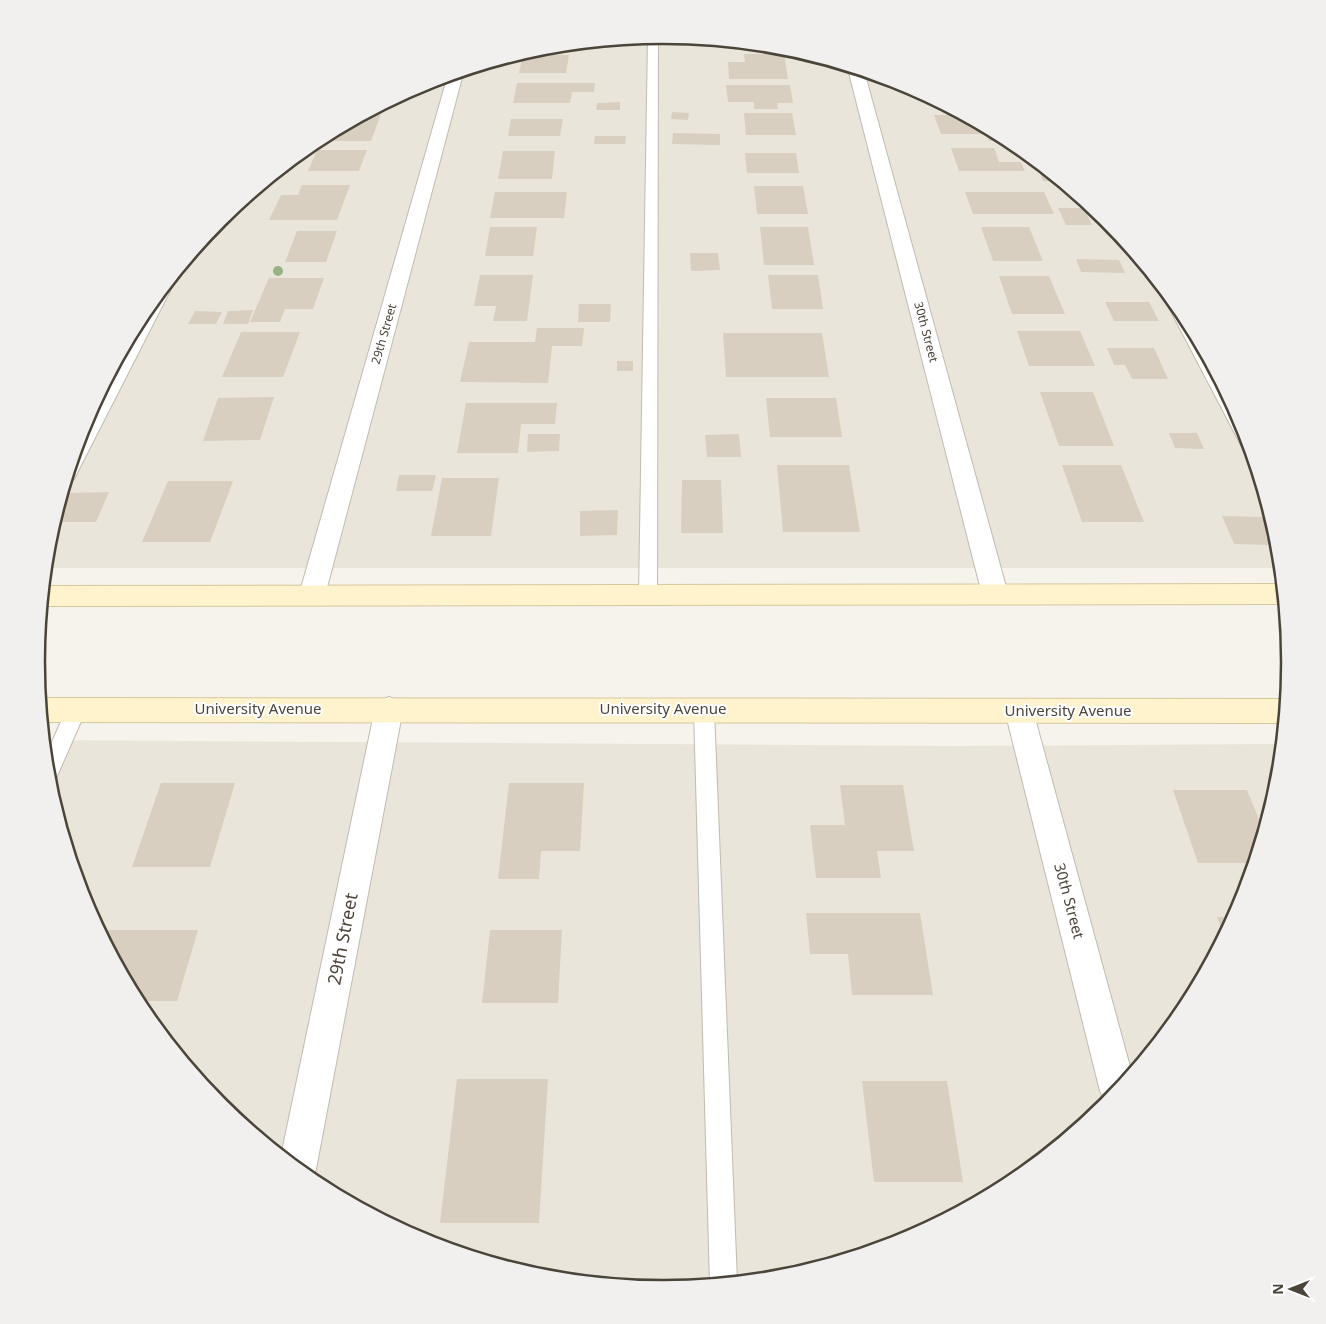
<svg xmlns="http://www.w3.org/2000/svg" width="1326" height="1324" font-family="'Noto Sans',sans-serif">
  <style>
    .residential { fill: #eae5da }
    .building { fill: #d8cfc1 }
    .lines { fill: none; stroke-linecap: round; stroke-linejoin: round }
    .service-casing { stroke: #c2bbae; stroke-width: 2 }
    .minor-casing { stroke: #c2bbae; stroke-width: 2 }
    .secondary-casing { stroke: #d6c79b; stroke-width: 2 }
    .service { fill: #fff; fill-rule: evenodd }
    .minor { fill: #fff; fill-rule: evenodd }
    .secondary { fill: #fff3cd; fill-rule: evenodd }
    .tree { fill: #97b381 }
    .labels { text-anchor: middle; stroke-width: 4; stroke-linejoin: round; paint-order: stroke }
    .far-street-label { font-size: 12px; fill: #4b4439; stroke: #fff }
    .street-label { font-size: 15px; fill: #4b4439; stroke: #fff }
    .near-street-label { font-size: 18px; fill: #4b4439; stroke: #fff }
    .rim { fill: none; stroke: #4b4439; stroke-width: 2.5 }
  </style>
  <rect width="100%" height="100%" fill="#f6f3ec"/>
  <path class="residential" d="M663 35 786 47 903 83 1012 141 1107 219 1184 314 1242 422 1278 540 1281 568H45L48 539 84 422 142 313 220 218 315 141 423 83 541 47Z
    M44 740 956 746 1282 744 1278 785 1242 902 1184 1011 1106 1106 1011 1183 903 1241 785 1277 663 1289 540 1277 423 1241 314 1183 219 1105 142 1010 84 902 48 784Z"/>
  <path class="building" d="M744 54H784L788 79H729L728 62H745Z
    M523 55H569L566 73H519Z
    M517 83H595L594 92H572L570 103H513Z
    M726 85H790L793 103H777L778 109H754V102H728Z
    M923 94 941 103H926Z
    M620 102V110H596L597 103Z
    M370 111H382L371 141H330L334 132H331Z
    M672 112 689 113 688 120 671 119Z
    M744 113H792L796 135H746Z
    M934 115H963L1006 138 1007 141H989L986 134H941Z
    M511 119H563L560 136H508Z
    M673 133 720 134V145L672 144Z
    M595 136H626L625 144H594Z
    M951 148H994L999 162H1021L1025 171H959Z
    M317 150H367L359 171H308Z
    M503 151H555L552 179H498Z
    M745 153H796L799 173H747Z
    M1040 173H1051L1061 182 1043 181Z
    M302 185H350L337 220H269L281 195H298Z
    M754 186H803L808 214H757Z
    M495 192H567L564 218H490Z
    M965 192H1044L1054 214H973Z
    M1058 208H1084L1092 225H1066Z
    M490 227H537L533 256H485Z
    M760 227H808L814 265H764Z
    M981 227H1029L1043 261H993Z
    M297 231H337L326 262H285Z
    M690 253H718L720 270 691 271Z
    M1076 259 1119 260 1125 273 1081 272Z
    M480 275H533L527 321H493L496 306H474Z
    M768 275H818L823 309H772Z
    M999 276H1049L1065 314H1012Z
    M269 278H324L313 309H285L280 322H250Z
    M1105 302H1149L1159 321H1114Z
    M579 304H611L610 322H578Z
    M253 310 248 324H223L228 311Z
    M195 311 222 312 216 324H188Z
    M537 328H584L582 346H552L548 383 460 382 469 342H535Z
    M1017 331H1080L1095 366H1029Z
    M241 332H300L283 377H222Z
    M723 333H822L829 377H726Z
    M1107 348H1154L1168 379H1132L1125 365H1114Z
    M617 361H633V371H617Z
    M1040 392H1093L1114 446H1059Z
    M274 397 260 440 203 441 218 398Z
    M766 398H836L842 437H770Z
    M466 403H557L555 424H521L518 453H457Z
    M1169 433H1197L1204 449 1175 448Z
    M528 434H560L559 451 527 452Z
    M739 434 741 457H707L705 435Z
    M777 465H849L860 532H783Z
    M1062 465H1121L1144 522H1082Z
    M399 475H436L432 491H396Z
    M442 478H499L491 536H431Z
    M682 480H721L723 533H681Z
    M168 481H233L210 542H142Z
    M109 492 96 522H53L68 493Z
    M618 510 617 535 580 536V511Z
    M1222 516 1263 517 1276 545 1234 544Z
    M161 783H235L210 867H132Z
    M509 783H584L580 851H541L539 879H498Z
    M840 785H903L914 851H877L881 878H816L810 825H845Z
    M1173 790H1247L1264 832 1254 863H1198Z
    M806 913H920L933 995H852L848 954H810Z
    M1217 917H1234L1224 936Z
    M103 930H198L177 1001H137L101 934Z
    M490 930H562L558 1003H482Z
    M457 1079H548L539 1223H440Z
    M862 1081H947L963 1182H874Z"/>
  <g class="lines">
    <g class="service-casing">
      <path id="service" d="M658 36 657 595 654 600 648 602 642 600 639 595 648 37Z
        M171 278 175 281 76 475 74 479 66 480 78 440 149 305Z
        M1166 295H1169L1184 314 1242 422 1251 452 1244 451 1242 447 1164 298Z
        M76 702 83 704 86 710 54 783 48 785 45 757 69 704Z
        M704 702 711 704 714 710 737 1282 710 1284 694 710 697 704Z"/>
    </g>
    <g class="minor-casing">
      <path id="minor" d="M850 67 864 71 1008 594 1004 601 995 604 986 601 982 594 848 69Z
        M464 70 325 595 321 602 312 605 303 602 299 595 448 75Z
        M389 697 399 701 403 709 316 1169 311 1181 281 1156 375 709 379 701Z
        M1019 699 1029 703 1033 711 1132 1074 1107 1105 1100 1091 1005 711 1009 703Z"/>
    </g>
    <g class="secondary-casing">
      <path id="secondary" d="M1282 584 1283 604 42 606 44 586Z
        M40 699 41 698 1286 699 1284 723 42 722Z"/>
    </g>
    <use href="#service" class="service"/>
    <use href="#minor" class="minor"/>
    <use href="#secondary" class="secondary"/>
  </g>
  <circle class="tree" cx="278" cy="271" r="5"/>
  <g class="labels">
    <g class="far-street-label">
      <text transform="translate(926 332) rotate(75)" y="4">30th Street</text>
      <text transform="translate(384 334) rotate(-74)" y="4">29th Street</text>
    </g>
    <g class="street-label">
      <text x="258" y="714">University Avenue</text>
      <text x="663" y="714">University Avenue</text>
      <text x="1068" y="716">University Avenue</text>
      <text transform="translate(1069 901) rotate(75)" y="5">30th Street</text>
    </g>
    <g class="near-street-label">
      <text transform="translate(343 939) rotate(-79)" y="6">29th Street</text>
    </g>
  </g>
  <path d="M0 0H1326V1324H0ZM45 662a618 618 0 1 1 1236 0a618 618 0 1 1-1236 0Z" fill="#f1f0ef" fill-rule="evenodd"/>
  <path class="rim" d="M45 662a618 618 0 1 1 1236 0a618 618 0 1 1-1236 0Z"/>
  <g transform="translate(1291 1289) rotate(270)" stroke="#ffffff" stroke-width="4" paint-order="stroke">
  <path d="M0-4L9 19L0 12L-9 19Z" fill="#4b4439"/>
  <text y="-8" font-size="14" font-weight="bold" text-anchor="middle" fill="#4b4439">N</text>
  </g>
</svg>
